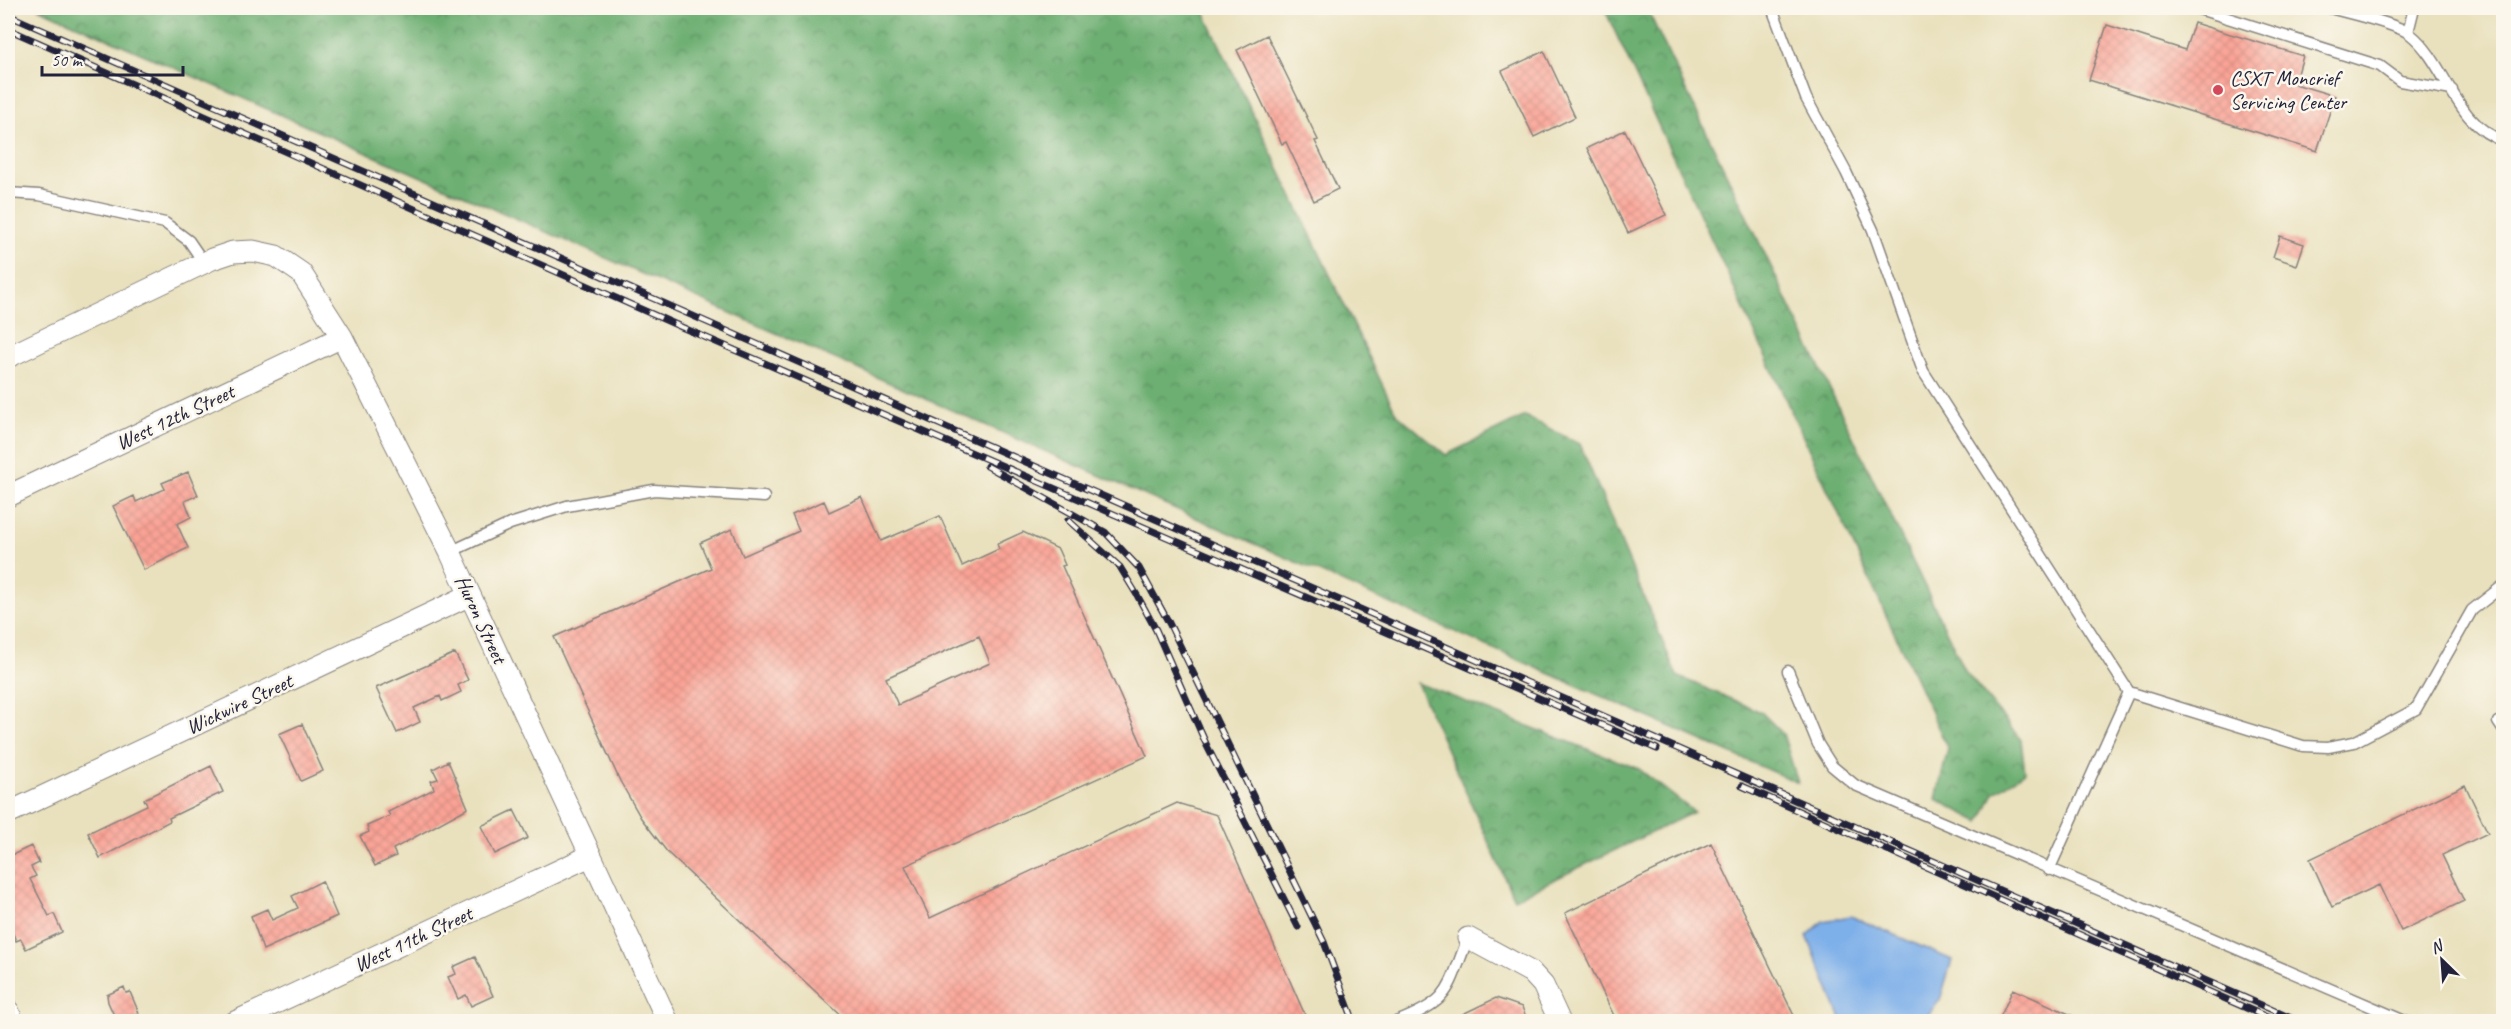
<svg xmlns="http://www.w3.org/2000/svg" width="2511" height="1029" font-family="Caveat,sans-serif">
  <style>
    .forest { fill: url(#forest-crowns); stroke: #486856; stroke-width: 1.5 }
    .water { fill: #7dafe9; stroke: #506892; stroke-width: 1.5 }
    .building { fill: url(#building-cross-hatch); fill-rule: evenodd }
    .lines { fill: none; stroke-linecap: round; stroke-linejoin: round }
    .lane-casing { stroke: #86827c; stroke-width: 13 }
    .street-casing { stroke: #86827c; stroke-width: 23 }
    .lane { stroke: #fff; stroke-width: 10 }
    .street { stroke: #fff; stroke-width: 21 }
    .rail-casing { stroke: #22223b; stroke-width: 7 }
    .rail { stroke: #fbf7ec; stroke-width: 4.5; stroke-dasharray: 14; stroke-linecap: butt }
    .poi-dot { fill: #d1495b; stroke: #fbf7ec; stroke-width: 2 }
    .labels { text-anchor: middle; stroke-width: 5; stroke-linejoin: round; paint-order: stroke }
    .poi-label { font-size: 21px; fill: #22223b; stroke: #fbf7ec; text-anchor: start }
    .street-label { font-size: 21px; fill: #22223b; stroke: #fbf7ec }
  </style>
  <defs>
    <pattern id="forest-crowns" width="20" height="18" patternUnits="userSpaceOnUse" patternTransform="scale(1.5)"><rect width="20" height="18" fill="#6daf72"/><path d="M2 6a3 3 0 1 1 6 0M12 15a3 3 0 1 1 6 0" fill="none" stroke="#598e5f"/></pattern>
    <pattern id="building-cross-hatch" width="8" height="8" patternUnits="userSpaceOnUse" patternTransform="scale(1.5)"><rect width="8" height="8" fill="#faa395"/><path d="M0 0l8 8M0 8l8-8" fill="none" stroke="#d68c81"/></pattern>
  </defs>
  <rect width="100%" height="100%" fill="#fbf7ec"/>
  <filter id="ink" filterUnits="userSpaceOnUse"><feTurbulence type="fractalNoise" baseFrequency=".0167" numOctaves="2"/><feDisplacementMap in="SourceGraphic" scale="12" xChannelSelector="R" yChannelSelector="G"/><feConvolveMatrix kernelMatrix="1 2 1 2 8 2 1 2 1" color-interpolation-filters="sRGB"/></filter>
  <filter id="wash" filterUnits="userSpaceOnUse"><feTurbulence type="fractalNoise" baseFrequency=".008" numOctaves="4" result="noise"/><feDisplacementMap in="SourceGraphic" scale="24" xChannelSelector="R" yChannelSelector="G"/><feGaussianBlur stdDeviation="1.35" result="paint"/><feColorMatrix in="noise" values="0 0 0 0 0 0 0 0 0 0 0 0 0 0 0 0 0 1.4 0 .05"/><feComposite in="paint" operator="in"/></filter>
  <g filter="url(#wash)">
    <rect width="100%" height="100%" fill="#e9e1be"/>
    <path class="forest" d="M38 8H141L153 12 156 8H1202L1396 413 1446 455 1525 416 1580 444 1677 676 1761 712 1783 734 1798 783Z
      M1604 8H1643L1649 13 1966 672 2021 740 2025 772 1994 793 1980 822 1936 799 1948 749Z
      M1417 683 1639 769 1694 812 1514 899Z"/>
    <path class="water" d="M1851 916 1952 960 1940 1000 1923 1021H1842L1807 936 1823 921Z"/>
    <g id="blocks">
      <path class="building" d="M2194 23 2303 56 2295 84 2335 96 2317 151 2089 80 2107 25 2185 50Z
        M1267 35 1318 140 1315 141 1338 189 1314 201 1286 142 1282 144 1237 50Z
        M1544 51 1575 117 1534 137 1502 71Z
        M1625 130 1666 215 1628 233 1587 148Z
        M2280 236 2304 244 2297 265 2273 257Z
        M188 472 198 495 185 501 191 517 177 524 188 548 144 570 113 506 134 496 136 502 165 489 162 483Z
        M862 497 881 541 940 516 962 566 999 549 997 544 1023 532 1058 549 1065 565 1062 566 1147 756 905 866 930 918 1177 803 1217 815 1308 1022H848L668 853 641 818 620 781 554 637 711 568 700 543 732 529 743 556 799 531 792 515 824 501 829 512ZM979 636 990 663 898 705 886 678Z
        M455 653 468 680 458 685 461 692 442 701 440 696 414 708 420 722 397 733 376 688Z
        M302 724 323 771 301 781 279 734Z
        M448 761 468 808 393 849 396 856 375 866 360 836 369 832 367 826 390 816 388 812 434 789 431 781 438 779 433 769Z
        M211 766 223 792 169 818 170 821 100 858 88 833 147 805 144 799Z
        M2465 785 2488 833 2442 855 2464 901 2401 931 2379 885 2332 907 2310 859Z
        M514 810 528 838 495 854 481 826Z
        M1711 843 1797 1022H1617L1565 913Z
        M31 846 39 863 31 867 36 876 30 879 49 916 54 914 62 932 26 949 21 939 16 941 8 922V857Z
        M322 881 337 916 263 950 251 916 267 909 272 920 298 908 292 896Z
        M475 957 493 996 471 1006 466 995 458 999 448 977 456 974 453 967Z
        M124 987 126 993 130 992 139 1013 136 1014 140 1022H117L108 1002 107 995Z
        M2013 989 2087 1022H1998Z
        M1496 998 1522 1007 1528 1022H1446Z"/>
    </g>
  </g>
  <g filter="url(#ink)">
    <use href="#blocks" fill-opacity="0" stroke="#86827c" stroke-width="1.5"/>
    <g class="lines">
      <g class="lane-casing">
        <path id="lane" d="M1772 8 1806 98 1846 172 1873 230 1923 371 2129 692 2303 746 2328 747 2354 742 2416 709 2472 610 2504 585
          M2196 8 2380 66 2400 81 2452 90
          M2330 8C2348 13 2398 24 2410 34 2447 63 2455 126 2504 141
          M2408 32 2414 8
          M8 193 39 195 165 223 189 241 204 263
          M450 552 510 524 567 506 654 490 764 497
          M1788 671 1818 744 1832 766 1855 785 2407 1022
          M2498 722 2504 731
          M2049 870 2129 692
          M1396 1022C1452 1000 1447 991 1468 938"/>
      </g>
      <g class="street-casing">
        <path id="street" d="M8 357 212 259 233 252 253 251 276 256 301 273 342 337 450 552 668 1022
          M8 496 342 337
          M8 813 470 595
          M1468 938 1531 972 1543 985 1560 1022
          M8 1010 13 1022
          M235 1022 590 856"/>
      </g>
      <use href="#lane" class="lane"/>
      <use href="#street" class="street"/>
      <g class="rail-casing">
        <path id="rail" d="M8 15 2300 1022
          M8 29 679 326 1657 749
          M987 466 1105 532 1139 568 1169 623 1324 942 1354 1022
          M1068 520 1120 567 1137 595 1156 630 1207 746 1298 927
          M1742 786 2278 1022"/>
      </g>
      <use href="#rail" class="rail"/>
    </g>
  </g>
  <circle class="poi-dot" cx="2218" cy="90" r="6"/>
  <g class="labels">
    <g class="poi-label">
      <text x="2230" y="85">CSXT Moncrief<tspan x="2230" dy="24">Servicing Center</tspan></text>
    </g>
    <g class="street-label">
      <text transform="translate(175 417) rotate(-25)" y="7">West 12th Street</text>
      <text transform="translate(481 619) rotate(65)" y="7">Huron Street</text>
      <text transform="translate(239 704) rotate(-25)" y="7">Wickwire Street</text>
      <text transform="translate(413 939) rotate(-25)" y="7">West 11th Street</text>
    </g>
  </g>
  <rect width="2511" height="1029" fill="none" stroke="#fbf7ec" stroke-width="30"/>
  <g transform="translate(2442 960) rotate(335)" stroke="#fbf7ec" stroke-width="4.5" paint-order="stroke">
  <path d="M0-4.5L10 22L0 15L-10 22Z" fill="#22223b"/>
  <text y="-9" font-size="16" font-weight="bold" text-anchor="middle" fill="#22223b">N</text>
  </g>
  <path d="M42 66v9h141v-9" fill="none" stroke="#22223b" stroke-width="3"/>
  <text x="51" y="66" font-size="18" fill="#22223b" stroke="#fbf7ec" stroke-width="4.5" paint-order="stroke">50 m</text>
</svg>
